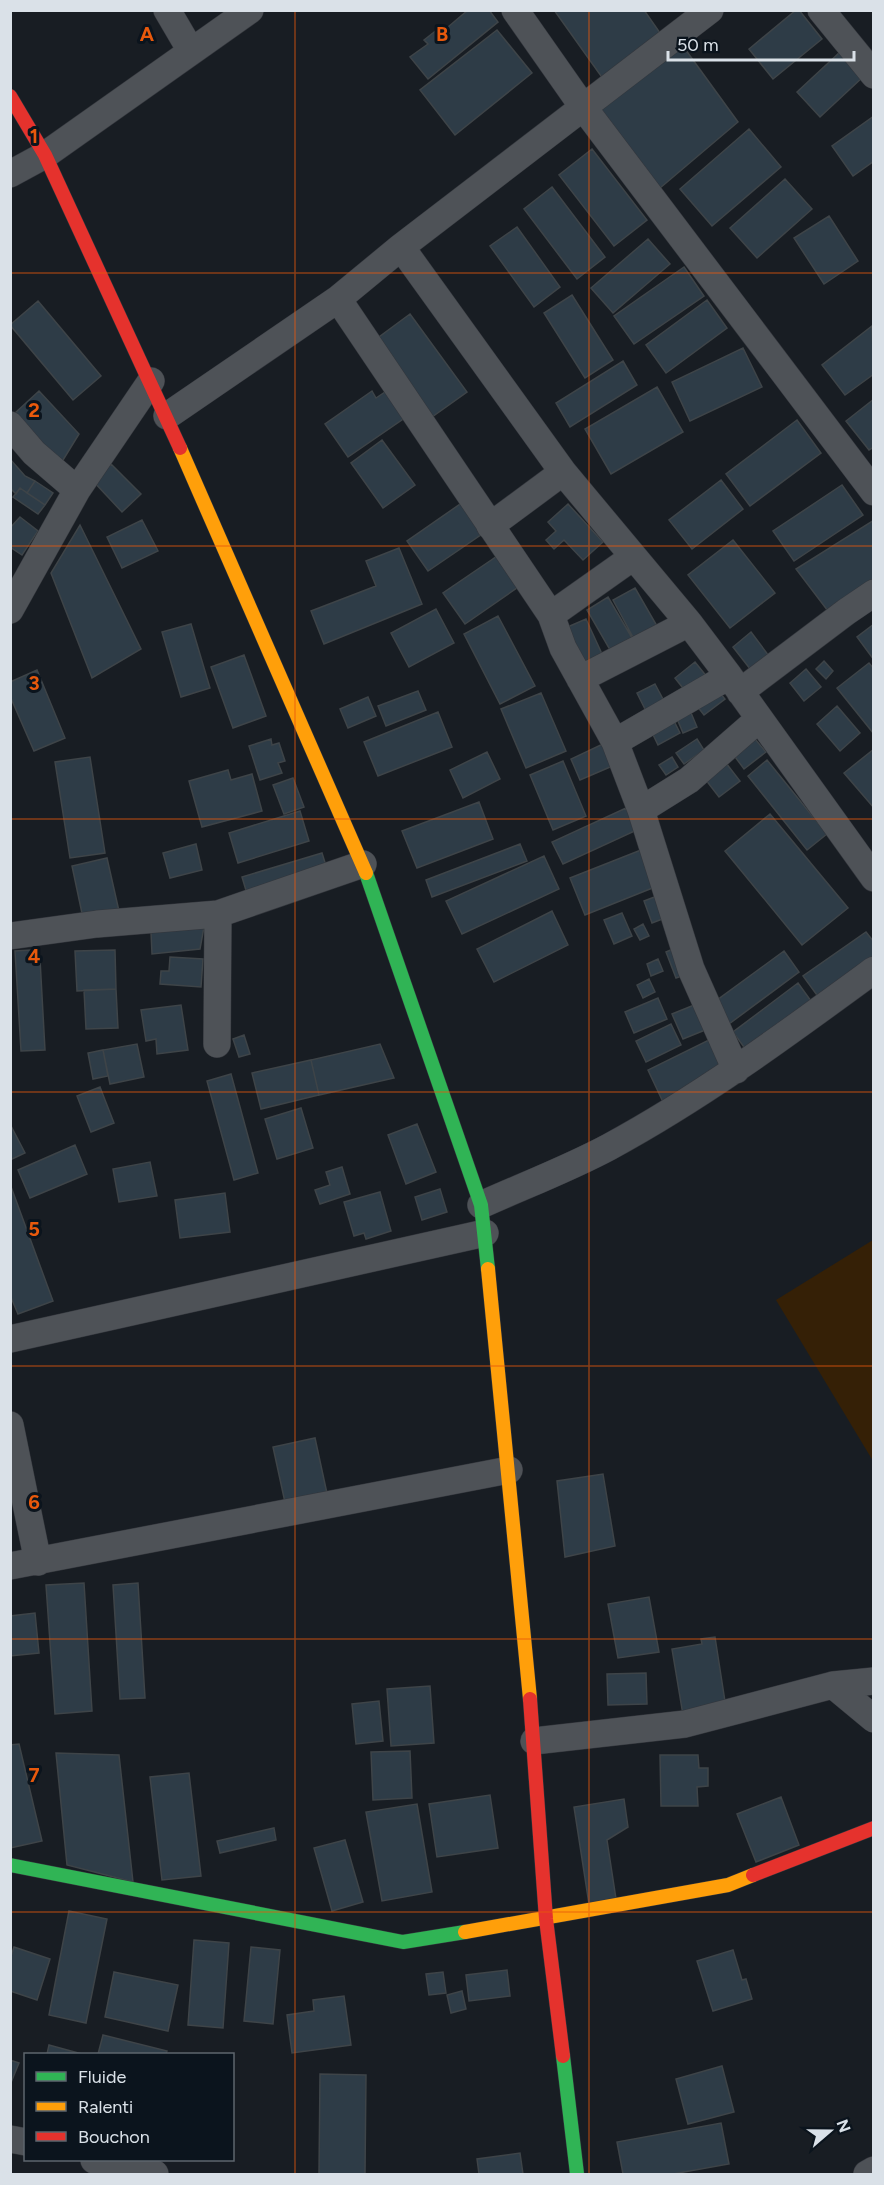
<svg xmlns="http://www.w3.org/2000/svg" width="884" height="2185" font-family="Figtree,sans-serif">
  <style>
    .green { fill: #352006 }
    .building { fill: #2e3c47; stroke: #3e4448; stroke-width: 1.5 }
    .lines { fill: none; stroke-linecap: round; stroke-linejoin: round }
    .street-casing { stroke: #33363c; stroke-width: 28 }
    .fast-casing { stroke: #33363c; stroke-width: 15 }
    .slow-casing { stroke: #33363c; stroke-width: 15 }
    .jam-casing { stroke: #33363c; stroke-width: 15 }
    .street { stroke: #4e5257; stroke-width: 27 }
    .fast { stroke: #30b455; stroke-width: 14 }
    .slow { stroke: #ff9f0a; stroke-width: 14 }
    .jam { stroke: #e5322d; stroke-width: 14 }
    .grid { fill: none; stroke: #e8590c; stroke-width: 1.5; stroke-opacity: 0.55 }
    .grid-label { font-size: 20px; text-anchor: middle; font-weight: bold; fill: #e8590c; stroke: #0b141d; stroke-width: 6; stroke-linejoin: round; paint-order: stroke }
  </style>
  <rect width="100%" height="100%" fill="#181d23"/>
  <path class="green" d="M873 1240V1461L776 1300Z"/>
  <path class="building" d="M489 10 498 22 428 79 410 57 428 44 424 40 438 29 441 33 468 10Z
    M554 10H644L665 40 606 83Z
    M796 10H799L822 39 773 79 749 49Z
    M497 30 532 73 455 135 420 90Z
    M680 42 738 122 653 194 593 115Z
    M841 51 864 76 820 117 797 92Z
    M874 116V161L853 176 832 146Z
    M749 129 781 167 712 226 680 189Z
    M592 149 647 220 614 246 559 175Z
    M785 179 812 209 757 258 730 228Z
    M552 187 605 257 577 279 524 209Z
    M829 216 858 261 824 284 794 238Z
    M517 227 560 287 534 307 490 246Z
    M648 239 670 264 613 313 591 288Z
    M684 267 704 296 634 344 614 316Z
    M572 295 613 360 585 378 544 313Z
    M707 300 727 328 666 373 646 345Z
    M38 301 101 376 73 400 10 325Z
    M410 314 467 392 432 417 375 340Z
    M872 326 874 374 845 395 822 365Z
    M743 348 762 387 690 421 672 382Z
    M623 361 637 385 570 427 556 403Z
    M657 387 683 432 611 474 585 429Z
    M391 388 409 415 348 457 325 424 372 391 376 398Z
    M39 391 79 434 60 465 15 413Z
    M874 399V447L869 450 846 421Z
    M797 420 821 453 750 506 726 474Z
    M382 440 415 485 383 508 351 463Z
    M10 459 25 476 35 481 27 493 20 488 16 494 10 488Z
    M111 464 141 494 122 512 93 481Z
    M721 480 743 509 692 549 669 520Z
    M35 481 53 493 45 505 27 493Z
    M842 485 863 515 794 561 773 531Z
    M20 488 45 505 38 514 13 497Z
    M463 502 485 532 428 571 407 541Z
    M568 504 603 542 583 560 564 540 554 549 546 540 556 531 548 522Z
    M20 517 38 531 22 555 10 547V528Z
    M142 520 158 551 122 568 107 537Z
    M874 520V587L831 615 796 569Z
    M80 525 141 649 92 678 51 573Z
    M733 540 775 593 730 628 688 575Z
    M399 548 422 604 324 644 311 611 376 586 366 561Z
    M506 550 527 581 465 624 443 593Z
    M635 588 657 626 634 639 613 600Z
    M608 597 635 643 613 655 587 610Z
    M436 609 454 643 409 667 391 633Z
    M498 616 535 686 500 704 464 634Z
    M586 619 607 665 585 675 563 629Z
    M191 624 210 688 181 697 162 632Z
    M874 624V660L857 637Z
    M751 632 772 660 754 674 733 647Z
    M244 655 266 716 233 728 211 667Z
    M824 661 833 671 826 679 816 669Z
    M695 662 725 699 704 715 675 678Z
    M869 663 874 669V734L837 688Z
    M806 669 821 687 804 701 790 683Z
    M37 670 65 738 34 751 10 696V682Z
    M655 684 664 701 646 711 637 693Z
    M418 691 426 710 386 726 378 706Z
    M541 693 566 751 526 768 501 709Z
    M684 696 697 727 683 733 670 702Z
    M368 697 376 716 348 728 340 709Z
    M666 705 680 733 658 745 644 716Z
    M837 706 860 733 840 751 817 724Z
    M438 712 452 747 378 776 364 742Z
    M750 733 766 752 744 769 730 750Z
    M271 739 272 745 279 743 285 761 278 763 282 773 260 780 249 746Z
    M697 739 704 750 684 764 676 753Z
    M607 742 617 764 580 780 571 759Z
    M874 749V808L844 773Z
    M487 752 500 779 463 798 450 770Z
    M90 757 105 853 70 858 55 762Z
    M672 757 678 767 666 775 659 765Z
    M767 760 827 834 807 850 748 776Z
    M563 761 586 816 553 830 530 775Z
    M726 763 740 781 719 797 705 779Z
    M228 770 231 780 252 774 262 811 202 827 189 781Z
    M293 778 304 807 284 814 273 785Z
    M479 802 493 839 417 868 402 831Z
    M626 808 637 830 563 864 552 842Z
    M300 811 309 841 238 863 229 833Z
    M770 814 848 908 802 945 725 851Z
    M196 844 202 870 170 878 163 853Z
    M520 844 527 861 432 897 426 880Z
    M646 848 660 885 585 915 570 878Z
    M322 853 328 872 248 897 242 877Z
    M544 856 559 889 462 934 446 901Z
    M107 858 119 911 83 918 72 866Z
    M657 896 665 918 652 923 644 901Z
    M552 911 568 945 494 982 477 949Z
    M622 913 632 936 614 944 604 920Z
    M643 924 649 936 640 940 634 929Z
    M204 927 200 949 152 954 151 932Z
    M866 932 874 942V965L822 1002 803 976Z
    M680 946 690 973 676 978 666 952Z
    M31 950 32 960 40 959 45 1050 21 1051 15 951Z
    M115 950 116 989 77 991 75 951Z
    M784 951 799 972 729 1024 713 1003Z
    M170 957 203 959 201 987 160 984 161 971H169Z
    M658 959 663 971 651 976 647 964Z
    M649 979 655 992 643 998 637 985Z
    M798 983 814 1005 749 1054 733 1032Z
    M116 989 118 1028 86 1029 84 990Z
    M658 998 667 1019 634 1033 625 1012Z
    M704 1001 715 1026 683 1039 672 1014Z
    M181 1005 188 1050 157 1054 156 1039 146 1041 141 1010Z
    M671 1024 681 1045 646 1062 636 1041Z
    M244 1035 250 1054 239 1057 233 1039Z
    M715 1037 730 1068 663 1102 648 1070Z
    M137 1044 144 1077 110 1084 103 1050Z
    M380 1044 394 1078 319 1095 311 1060Z
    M103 1050 108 1076 93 1079 88 1053Z
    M311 1060 319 1095 261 1109 252 1073Z
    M231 1074 258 1173 234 1180 207 1081Z
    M100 1087 114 1123 91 1132 77 1096Z
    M301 1108 313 1148 277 1159 265 1119Z
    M10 1124 25 1153 10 1160Z
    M417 1124 436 1172 406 1184 388 1135Z
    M75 1145 87 1174 30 1198 18 1170Z
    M150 1162 157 1196 119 1202 113 1169Z
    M342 1167 350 1194 320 1204 315 1190 330 1185 326 1172Z
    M10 1184 53 1301 18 1314 10 1295Z
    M440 1189 447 1212 422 1220 415 1197Z
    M380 1192 391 1231 366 1239 364 1233 354 1236 344 1202Z
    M225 1193 230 1232 180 1238 175 1200Z
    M315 1438 328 1498 286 1507 273 1447Z
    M603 1474 615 1546 565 1557 557 1481Z
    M84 1583 92 1711 55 1714 46 1585Z
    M138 1583 145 1698 120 1699 113 1585Z
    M649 1597 659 1652 618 1658 608 1604Z
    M35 1613 39 1653 10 1656V1616Z
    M715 1637 726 1708 683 1715 672 1649 702 1644 701 1639Z
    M646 1673 647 1704 608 1705 607 1674Z
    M430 1686 434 1743 391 1746 387 1689Z
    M379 1701 383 1741 356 1744 352 1704Z
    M19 1744 42 1841 10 1848V1745Z
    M410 1751 412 1798 373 1800 371 1752Z
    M56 1753 119 1755 133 1882 67 1865Z
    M660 1755H698L699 1768H708V1786L697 1787 698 1806H661Z
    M189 1773 201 1876 162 1880 150 1777Z
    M490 1795 498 1848 437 1857 429 1804Z
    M781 1797 799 1845 756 1862 737 1814Z
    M624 1799 628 1827 607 1840 616 1899 589 1904 574 1807Z
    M417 1804 432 1892 382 1901 366 1812Z
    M274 1828 276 1840 220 1853 217 1841Z
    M345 1840 363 1902 332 1911 314 1848Z
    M69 1911 107 1919 86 2023 49 2015Z
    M194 1940 229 1943 223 2028 188 2025Z
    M14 1947 50 1959 37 2000 10 1991V1959Z
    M251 1947 280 1950 273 2024 244 2021Z
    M733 1950 742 1980 746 1979 752 1999 713 2011 697 1961Z
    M507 1970 510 1996 469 2001 466 1975Z
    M114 1972 178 1985 168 2031 105 2017Z
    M443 1972 446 1993 429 1995 426 1974Z
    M462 1991 466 2009 451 2013 447 1995Z
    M344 1996 351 2045 292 2053 287 2015 314 2011 313 2000Z
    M103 2035 167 2051 166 2054H98Z
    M49 2045 82 2054H47Z
    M10 2060 19 2063 10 2085Z
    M722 2066 734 2112 688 2124 676 2079Z
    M320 2074 366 2075 365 2174H319Z
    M721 2123 729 2164 673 2174H623L617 2142Z
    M520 2153 523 2174H479L477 2159Z"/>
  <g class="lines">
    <g class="street-casing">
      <path id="street" d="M167 10 191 51
        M515 10 583 107 874 492
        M821 10 874 75
        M10 174 45 155 250 10
        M401 247 563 472 689 623 729 676 874 878
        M338 299 551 615 563 648 615 742 641 810 691 969 736 1070
        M167 416 338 299 401 247 710 10
        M10 425 34 453 77 490
        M490 526 563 472
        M10 610 77 490 151 381
        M551 615 633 557
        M580 679 689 623
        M740 692 846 612 874 593
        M615 742 729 676
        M641 810 689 780 759 719
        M10 936 97 924 218 914 363 864
        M217 1044 218 914
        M481 1205C523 1186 568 1169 609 1147 703 1096 788 1033 874 970
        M10 1339 485 1233
        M10 1425 38 1562
        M10 1566 509 1470
        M833 1685 874 1719
        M534 1741 685 1724 833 1685 874 1681
        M10 2139 26 2142
        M94 2160 155 2174
        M867 2174 874 2170"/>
    </g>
    <g class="fast-casing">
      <path id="fast" d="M366 873 481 1205 488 1269
        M10 1865 403 1942 465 1932
        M563 2056 577 2174"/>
    </g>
    <g class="slow-casing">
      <path id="slow" d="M180 448 366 873
        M488 1269 530 1699
        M465 1932 728 1885 753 1875"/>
    </g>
    <g class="jam-casing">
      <path id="jam" d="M10 96 45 155 180 448
        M530 1699 546 1919 563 2056
        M753 1875 874 1828"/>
    </g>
    <use href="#street" class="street"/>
    <use href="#fast" class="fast"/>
    <use href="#slow" class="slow"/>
    <use href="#jam" class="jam"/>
  </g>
  <path class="grid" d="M295 10V2174M589 10V2174M10 273H874M10 546H874M10 819H874M10 1092H874M10 1366H874M10 1639H874M10 1912H874"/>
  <g class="grid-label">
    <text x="147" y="41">A</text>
    <text x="442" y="41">B</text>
    <text x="34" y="143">1</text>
    <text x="34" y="417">2</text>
    <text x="34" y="690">3</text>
    <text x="34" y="963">4</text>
    <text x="34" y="1236">5</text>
    <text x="34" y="1509">6</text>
    <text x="34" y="1782">7</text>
  </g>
  <rect width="884" height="2185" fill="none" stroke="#dae1e8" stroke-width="24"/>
  <rect x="24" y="2053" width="210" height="108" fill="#0b141d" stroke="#5e666e" stroke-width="1.5"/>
  <rect x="36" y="2072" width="30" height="9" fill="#30b455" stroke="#5e666e" stroke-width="1.5"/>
  <text x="78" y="2083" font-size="18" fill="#dae1e8">Fluide</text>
  <rect x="36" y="2102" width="30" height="9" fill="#ff9f0a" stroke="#5e666e" stroke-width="1.5"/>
  <text x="78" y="2113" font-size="18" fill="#dae1e8">Ralenti</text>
  <rect x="36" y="2132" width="30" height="9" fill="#e5322d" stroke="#5e666e" stroke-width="1.5"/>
  <text x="78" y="2143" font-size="18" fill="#dae1e8">Bouchon</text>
  <g transform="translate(830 2131) rotate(70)" stroke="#0b141d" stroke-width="4.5" paint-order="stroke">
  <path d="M0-4.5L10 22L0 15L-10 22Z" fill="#dae1e8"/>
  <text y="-9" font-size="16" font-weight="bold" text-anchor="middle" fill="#dae1e8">N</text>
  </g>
  <path d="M668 51v9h186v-9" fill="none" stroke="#dae1e8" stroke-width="3"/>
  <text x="677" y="51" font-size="18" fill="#dae1e8" stroke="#0b141d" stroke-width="4.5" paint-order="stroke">50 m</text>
</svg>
